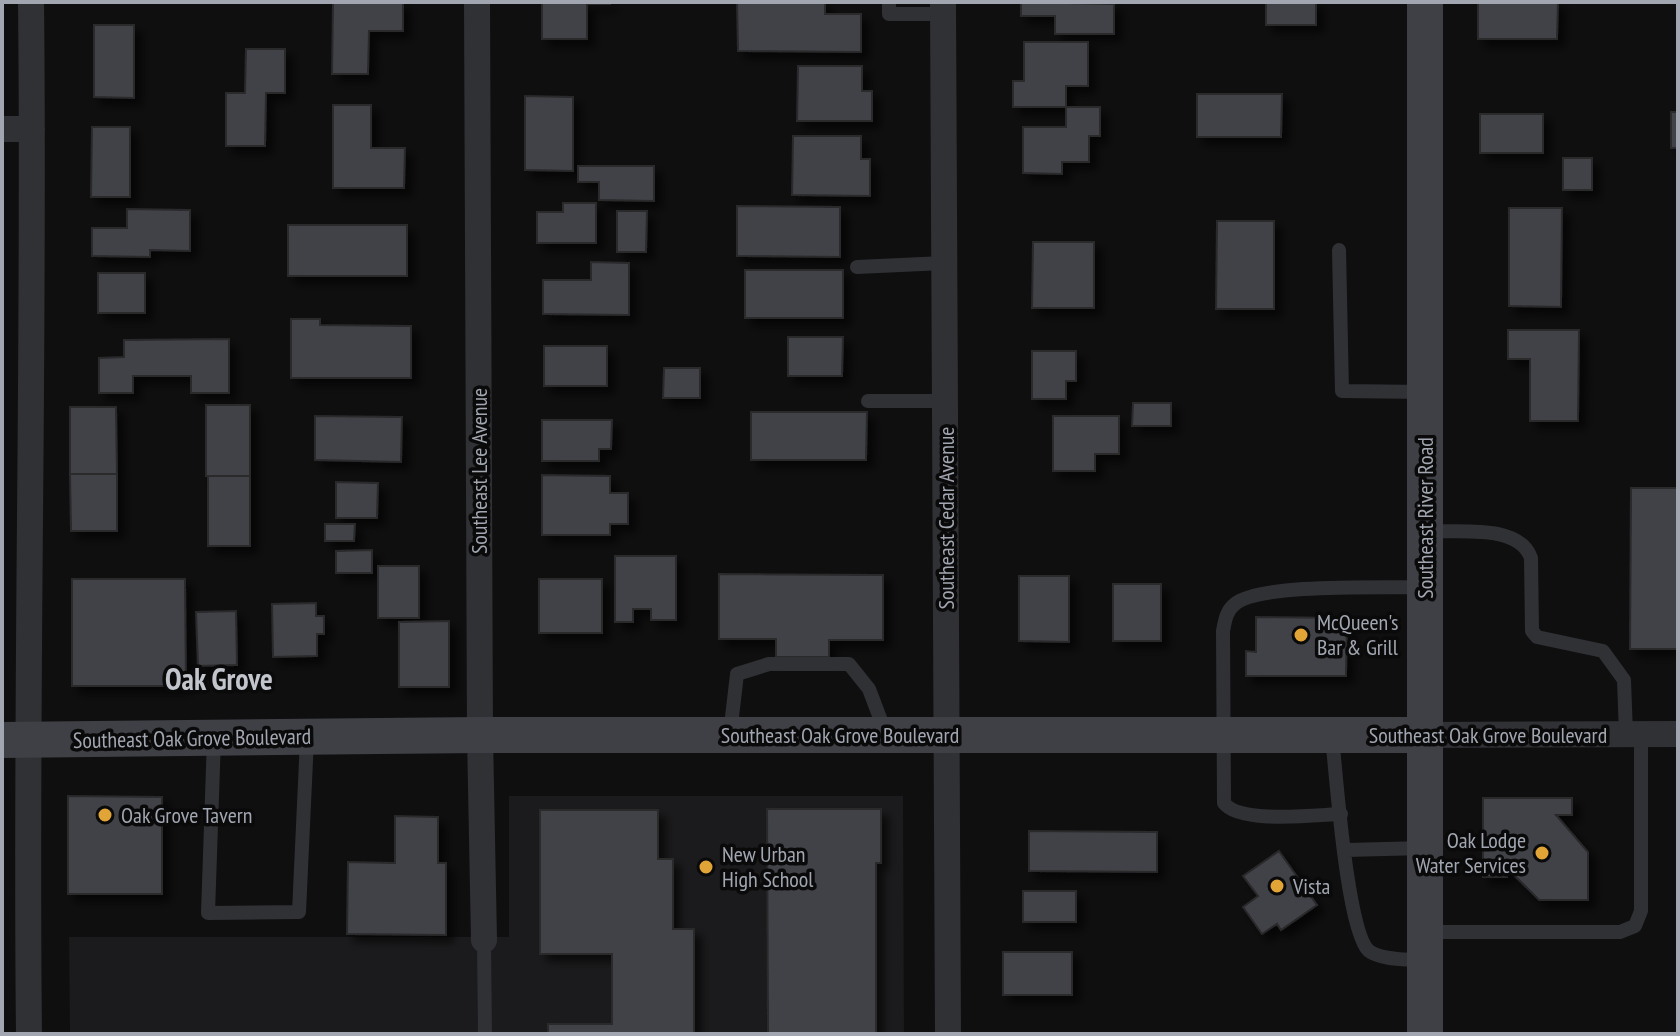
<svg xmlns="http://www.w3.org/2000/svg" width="1680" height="1036" font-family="'PT Sans Narrow',sans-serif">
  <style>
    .built { fill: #1b1b1d }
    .building { fill: #404246; stroke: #29292c; stroke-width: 2; filter: url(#shadow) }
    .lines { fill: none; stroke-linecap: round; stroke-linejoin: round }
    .lane { stroke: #303135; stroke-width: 14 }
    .street { stroke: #303135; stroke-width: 26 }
    .secondary { stroke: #3f4045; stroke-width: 36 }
    .poi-dot { fill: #e0a437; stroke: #0a0a0b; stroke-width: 3 }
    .labels { text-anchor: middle; stroke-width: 7; stroke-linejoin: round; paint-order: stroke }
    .street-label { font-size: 22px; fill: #a1a6b0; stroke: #0a0a0b }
    .poi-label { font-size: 22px; fill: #a1a6b0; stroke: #0a0a0b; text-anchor: start }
    .district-label { font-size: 30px; font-weight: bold; fill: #c2c5cc; stroke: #0a0a0b }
  </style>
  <defs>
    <filter id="shadow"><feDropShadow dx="7" dy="7" stdDeviation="4" flood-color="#0009"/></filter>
  </defs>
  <rect width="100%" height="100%" fill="#0f0f10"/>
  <path class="built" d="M509 796H903L904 1034H70L69 937H509Z"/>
  <path class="building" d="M333 2H403V31H369L368 74H332Z
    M542 2H610V4H587V39H542Z
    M737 2H825V14H861V52L738 51Z
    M1021 2 1114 4V34H1055V16H1021Z
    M1266 2H1316V25H1266Z
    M1478 2H1558L1557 39H1478Z
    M94 25H134V98L94 97Z
    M1024 42H1088V86H1066V107H1013V81H1024Z
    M246 49H285V93H266L265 146H226V93H245Z
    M798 66H862V91H872V121H797Z
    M1197 94H1282L1281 137H1197Z
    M525 96 573 97V171L525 170Z
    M333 105H371V148H405L404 188H333Z
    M1066 107H1100V136H1089V162H1062V174L1023 173V127H1066Z
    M1671 112H1678V148H1671Z
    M1480 114H1543V153H1480Z
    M92 127H130V197H91Z
    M793 136H861V159H870V196L792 195Z
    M1563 158H1592V190H1563Z
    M578 166H654V201L599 200V182H578Z
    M563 203H596V243H537V212H563Z
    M737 206 840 207V257L737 256Z
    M1509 208H1562L1561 307 1509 306Z
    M127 209 190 210V251L150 250V257L92 256V228H127Z
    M617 211H647L646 252H617Z
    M1217 221H1274V309H1216Z
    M288 225H407V276H288Z
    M1033 242H1094V308H1032Z
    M591 262 629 263V315L543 314V280H591Z
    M745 270H843V318H745Z
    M98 273H145V313H98Z
    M291 319H320V325L411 326V378H291Z
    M1508 330H1579L1578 421H1530V359H1508Z
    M788 337H843L842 376H788Z
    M229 339V393H191V376H133V393H99V358L124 357V340Z
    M544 346H607V386H544Z
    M1032 351H1076V381H1066V399H1032Z
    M664 368H700V398H663Z
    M1133 403H1171V426H1132Z
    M206 405H250V476H206Z
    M70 407H116L117 474H70Z
    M751 412H867L866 460H751Z
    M315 416 402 417 401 462 315 460Z
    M1053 416H1119V454H1095V471H1053Z
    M542 420H612L611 449H599V461H542Z
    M70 474H117V531H71Z
    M542 475 610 476V493H628V524H610V535H542Z
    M208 476H250V546H208Z
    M336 482 378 483 377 518H336Z
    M1631 488H1678V649H1630Z
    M325 524H355L354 541H325Z
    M372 550V573H336V551Z
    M615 556H676V620H651V609H633V622H615Z
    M378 566H419V618H378Z
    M719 574 883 575V640H829V657H776V639H719Z
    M1019 576H1069V642L1019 641Z
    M72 579H185L186 686H72Z
    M539 579H602V633H539Z
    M1113 584H1161V641H1113Z
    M316 603V616H324V634H317V656L273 657 272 604Z
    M236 611 237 665 198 666 196 612Z
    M1256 617 1347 618 1346 676H1246V651L1256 652Z
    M449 621V687H399V622Z
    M68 796 162 797V894H68Z
    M1483 798H1572V815H1556L1588 852V900H1539L1507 868V877H1483Z
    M767 809H881V863H876V1034H768Z
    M540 810H658V859H673V929H694V1034H548V1024H612V954H540Z
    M395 816 438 817V863H446V935L347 934 348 862 395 863Z
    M1029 831 1157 832V872L1029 871Z
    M1279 851 1317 905 1281 930 1277 924 1262 934 1243 907 1258 896 1243 876Z
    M1023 891H1076V922H1023Z
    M1003 952H1072V995H1003Z"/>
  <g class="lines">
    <path class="lane" d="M889 2V14H943
      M1339 250 1342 391 1425 392
      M857 267 944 263
      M868 401H945
      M1425 531C1457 533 1519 523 1531 558L1532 631 1537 637 1603 651 1624 680 1626 734
      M730 734 737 674 769 664H849L869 689 886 734
      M1332 737C1336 773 1347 932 1369 951 1381 960 1409 959 1424 961
      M214 738 208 913 299 912 307 739
      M1341 814C1315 815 1239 824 1224 803L1223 631C1225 621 1226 611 1235 604 1259 583 1387 588 1424 587
      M1346 850 1424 848
      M1426 932H1620L1635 926 1641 911V734
      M484 940 485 1034"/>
    <path class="street" d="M477 2 480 735 484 940
      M943 2 948 1034
      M2 129H32
      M1424 735 1678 734
      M29 1034C25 690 35 346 31 2"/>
    <path class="secondary" d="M2 740 480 735H1424
      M1425 1034V2"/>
  </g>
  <g class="poi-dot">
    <circle cx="1301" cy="635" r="8"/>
    <circle cx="105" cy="815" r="8"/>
    <circle cx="1542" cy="853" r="8"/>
    <circle cx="706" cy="867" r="8"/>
    <circle cx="1277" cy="886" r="8"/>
  </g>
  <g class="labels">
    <g class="street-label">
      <text transform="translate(479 471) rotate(-90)" y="8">Southeast Lee Avenue</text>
      <text transform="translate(946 518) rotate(-90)" y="8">Southeast Cedar Avenue</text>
      <text transform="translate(1425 518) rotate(-90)" y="8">Southeast River Road</text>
      <text x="840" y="743">Southeast Oak Grove Boulevard</text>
      <text x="1488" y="743">Southeast Oak Grove Boulevard</text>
      <text transform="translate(192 738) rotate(-1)" y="8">Southeast Oak Grove Boulevard</text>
    </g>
    <g class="poi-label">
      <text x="1317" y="630">McQueen's<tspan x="1317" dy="25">Bar &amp; Grill</tspan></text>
      <text x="121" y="823">Oak Grove Tavern</text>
      <text x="1526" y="848" text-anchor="end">Oak Lodge<tspan x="1526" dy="25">Water Services</tspan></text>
      <text x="722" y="862">New Urban<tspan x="722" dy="25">High School</tspan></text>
      <text x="1293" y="894">Vista</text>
    </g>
    <g class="district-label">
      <text x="219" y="690">Oak Grove</text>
    </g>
  </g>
  <rect width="1680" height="1036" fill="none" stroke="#a1a6b0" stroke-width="8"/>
</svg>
